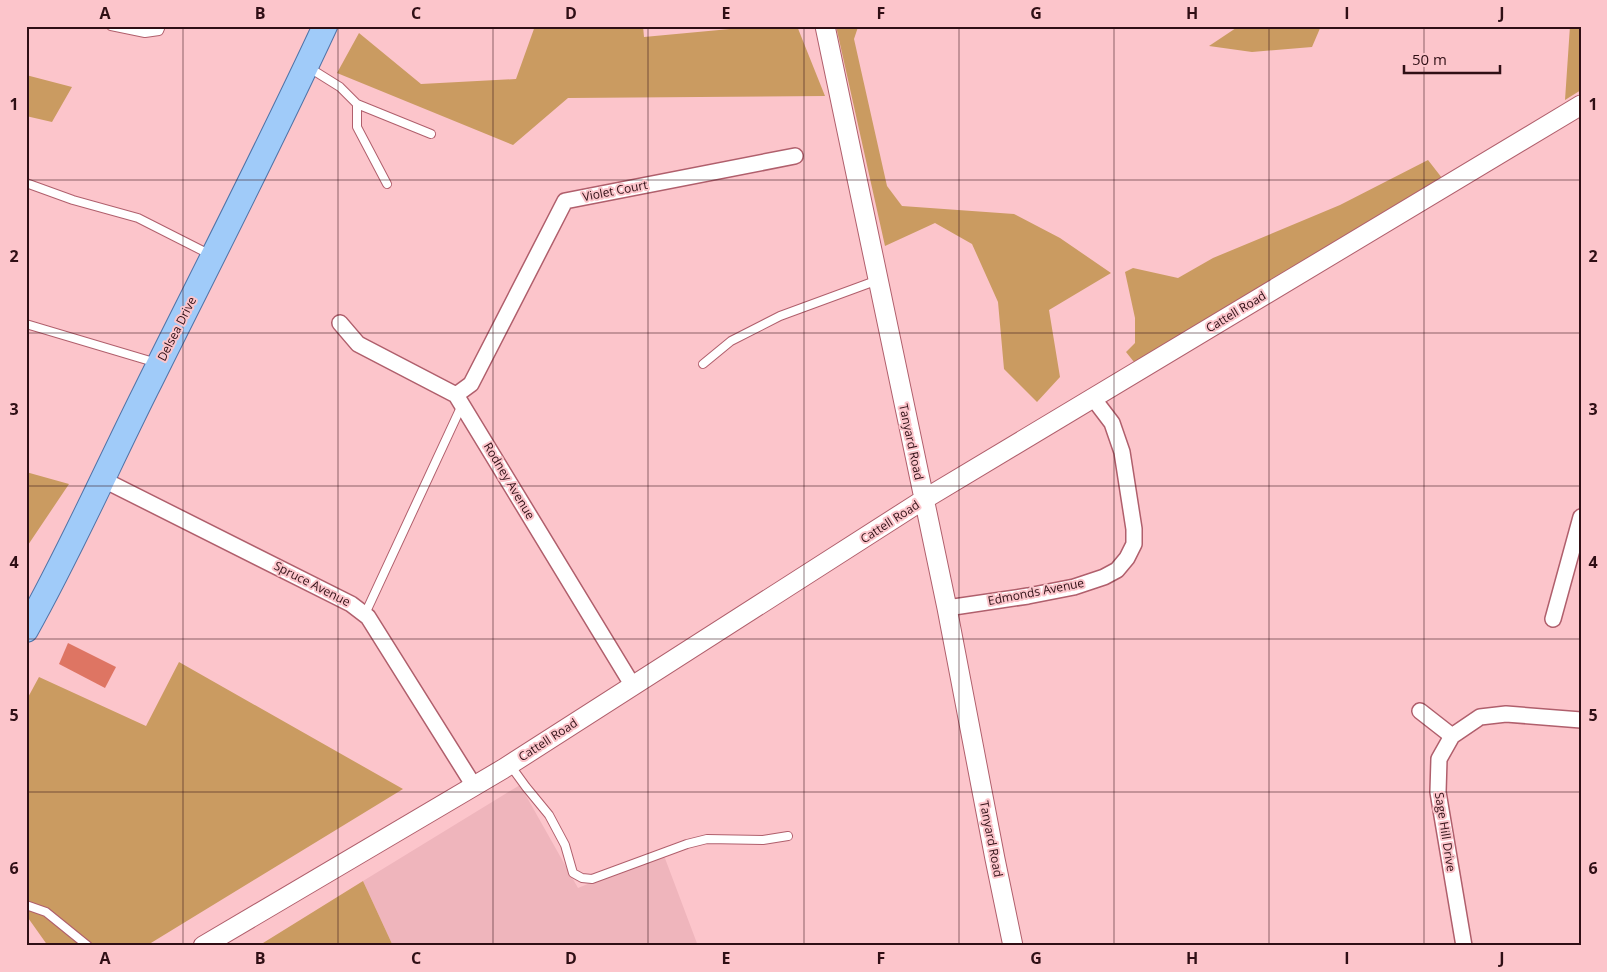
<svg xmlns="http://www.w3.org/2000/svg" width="1607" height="972" font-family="'Open Sans',sans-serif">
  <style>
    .built { fill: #efb5bc }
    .green { fill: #ca9b61 }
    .building { fill: #de7563 }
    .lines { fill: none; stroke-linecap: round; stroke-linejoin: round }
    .service-casing { stroke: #b05f6c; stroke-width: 10 }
    .minor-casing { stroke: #b05f6c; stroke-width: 18 }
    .tertiary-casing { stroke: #b05f6c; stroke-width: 21 }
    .primary-casing { stroke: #4f73a7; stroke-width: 26 }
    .service { stroke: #fff; stroke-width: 8 }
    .minor { stroke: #fff; stroke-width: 15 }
    .tertiary { stroke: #fff; stroke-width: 19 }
    .primary { stroke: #a0cbf9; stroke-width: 24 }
    .grid { fill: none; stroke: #2f0f15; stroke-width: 1; stroke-opacity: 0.55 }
    .labels { text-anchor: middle; stroke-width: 4; stroke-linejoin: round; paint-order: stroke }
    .street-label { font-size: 12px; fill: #2f0f15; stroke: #fcc5cb }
    .neatline { fill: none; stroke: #2f0f15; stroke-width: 2 }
    .grid-label { font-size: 16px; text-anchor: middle; font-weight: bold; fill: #2f0f15 }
  </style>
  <rect width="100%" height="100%" fill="#fcc5cb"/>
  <path class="built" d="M520 785 578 888 663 853 698 946H393L363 881Z"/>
  <path class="green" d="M535 26H643L644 37 762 26H797L825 96 568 98 513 145 337 73 359 33 421 84 516 79Z
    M836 26H867L858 27 854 39 887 186 902 206 1014 214 1060 238 1111 273 1049 310 1060 377 1037 402 1004 369 998 302 972 244 935 223 885 246Z
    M1239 26H1321L1312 47 1252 52 1209 46Z
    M1570 26H1581V90L1565 100Z
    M26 75 72 87 52 122 26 116Z
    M1428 160 1442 178 1134 362 1126 352 1135 343V318L1125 272 1133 268 1178 278 1213 258 1340 205Z
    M26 472 69 484 26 548Z
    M179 662 403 789 146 946H48L26 915V701L39 677 146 726Z
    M363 881 393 946H264L263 943Z"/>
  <path class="building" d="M68 643 116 667 105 688 59 664Z"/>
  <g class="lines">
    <g class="service-casing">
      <path id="service" d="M111 26 145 33 159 31 161 26
        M308 67 340 87 357 104V127L387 184
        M357 104 431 134
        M26 183 73 200 138 218 211 255
        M26 324 157 363
        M703 364 731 341 780 316 878 280
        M365 614 462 405
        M510 765 526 787 549 815 565 845 573 873 582 878 592 879 687 844 707 839 763 840 788 836
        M26 905 46 912 88 946"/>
    </g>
    <g class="minor-casing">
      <path id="minor" d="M340 323 358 344 456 395 633 686
        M456 395 471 384 565 201 795 156
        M102 479 351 604 368 617 474 786
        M947 608 1028 596 1074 587 1104 577 1117 570 1127 558 1134 544V529L1122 452 1112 423 1093 398
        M1553 619 1581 517
        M1420 711 1452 736
        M1464 946 1438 792 1439 759 1452 736 1480 717 1506 714 1581 720"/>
    </g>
    <g class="tertiary-casing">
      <path id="tertiary" d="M825 26 947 608 995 859 1013 946
        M203 946 503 769 923 500 1581 105"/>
    </g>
    <g class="primary-casing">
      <path id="primary" d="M26 630C70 552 106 470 146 390 206 269 268 149 325 26"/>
    </g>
    <use href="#service" class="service"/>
    <use href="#minor" class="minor"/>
    <use href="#tertiary" class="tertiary"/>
    <use href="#primary" class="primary"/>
  </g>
  <path class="grid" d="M183 26V946M338 26V946M493 26V946M648 26V946M804 26V946M959 26V946M1114 26V946M1269 26V946M1424 26V946M26 180H1581M26 333H1581M26 486H1581M26 639H1581M26 792H1581"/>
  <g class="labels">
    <g class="street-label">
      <text transform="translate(615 191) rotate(-11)" y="4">Violet Court</text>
      <text transform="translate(1236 312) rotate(-31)" y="4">Cattell Road</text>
      <text transform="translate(177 329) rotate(-63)" y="4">Delsea Drive</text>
      <text transform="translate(911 442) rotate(78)" y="4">Tanyard Road</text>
      <text transform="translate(509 481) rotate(59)" y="4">Rodney Avenue</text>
      <text transform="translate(890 522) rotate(-33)" y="4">Cattell Road</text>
      <text transform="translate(312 584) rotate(27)" y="4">Spruce Avenue</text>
      <text transform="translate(1036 592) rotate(-11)" y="4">Edmonds Avenue</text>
      <text transform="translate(548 740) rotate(-33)" y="4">Cattell Road</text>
      <text transform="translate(1445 832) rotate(81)" y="4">Sage Hill Drive</text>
      <text transform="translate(991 839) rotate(79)" y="4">Tanyard Road</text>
    </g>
  </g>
  <rect width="1607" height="972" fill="none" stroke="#fcc5cb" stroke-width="55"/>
  <path d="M1404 65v8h96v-8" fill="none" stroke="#2f0f15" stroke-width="2.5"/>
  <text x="1412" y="65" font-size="15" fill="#2f0f15" stroke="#fcc5cb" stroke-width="4" paint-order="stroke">50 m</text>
  <rect x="28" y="28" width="1552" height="916" class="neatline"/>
  <g class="grid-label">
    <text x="105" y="19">A</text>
    <text x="260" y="19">B</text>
    <text x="416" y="19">C</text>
    <text x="571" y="19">D</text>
    <text x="726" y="19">E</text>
    <text x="881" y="19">F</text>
    <text x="1036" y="19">G</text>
    <text x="1192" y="19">H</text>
    <text x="1347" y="19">I</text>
    <text x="1502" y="19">J</text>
    <text x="14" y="110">1</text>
    <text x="1593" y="110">1</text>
    <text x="14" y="262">2</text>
    <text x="1593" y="262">2</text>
    <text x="14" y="415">3</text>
    <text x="1593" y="415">3</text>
    <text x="14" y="568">4</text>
    <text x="1593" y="568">4</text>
    <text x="14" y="721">5</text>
    <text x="1593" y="721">5</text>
    <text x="14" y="874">6</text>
    <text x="1593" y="874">6</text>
    <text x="105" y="964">A</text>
    <text x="260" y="964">B</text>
    <text x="416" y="964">C</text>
    <text x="571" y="964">D</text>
    <text x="726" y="964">E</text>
    <text x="881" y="964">F</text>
    <text x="1036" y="964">G</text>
    <text x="1192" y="964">H</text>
    <text x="1347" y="964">I</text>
    <text x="1502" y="964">J</text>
  </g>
</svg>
